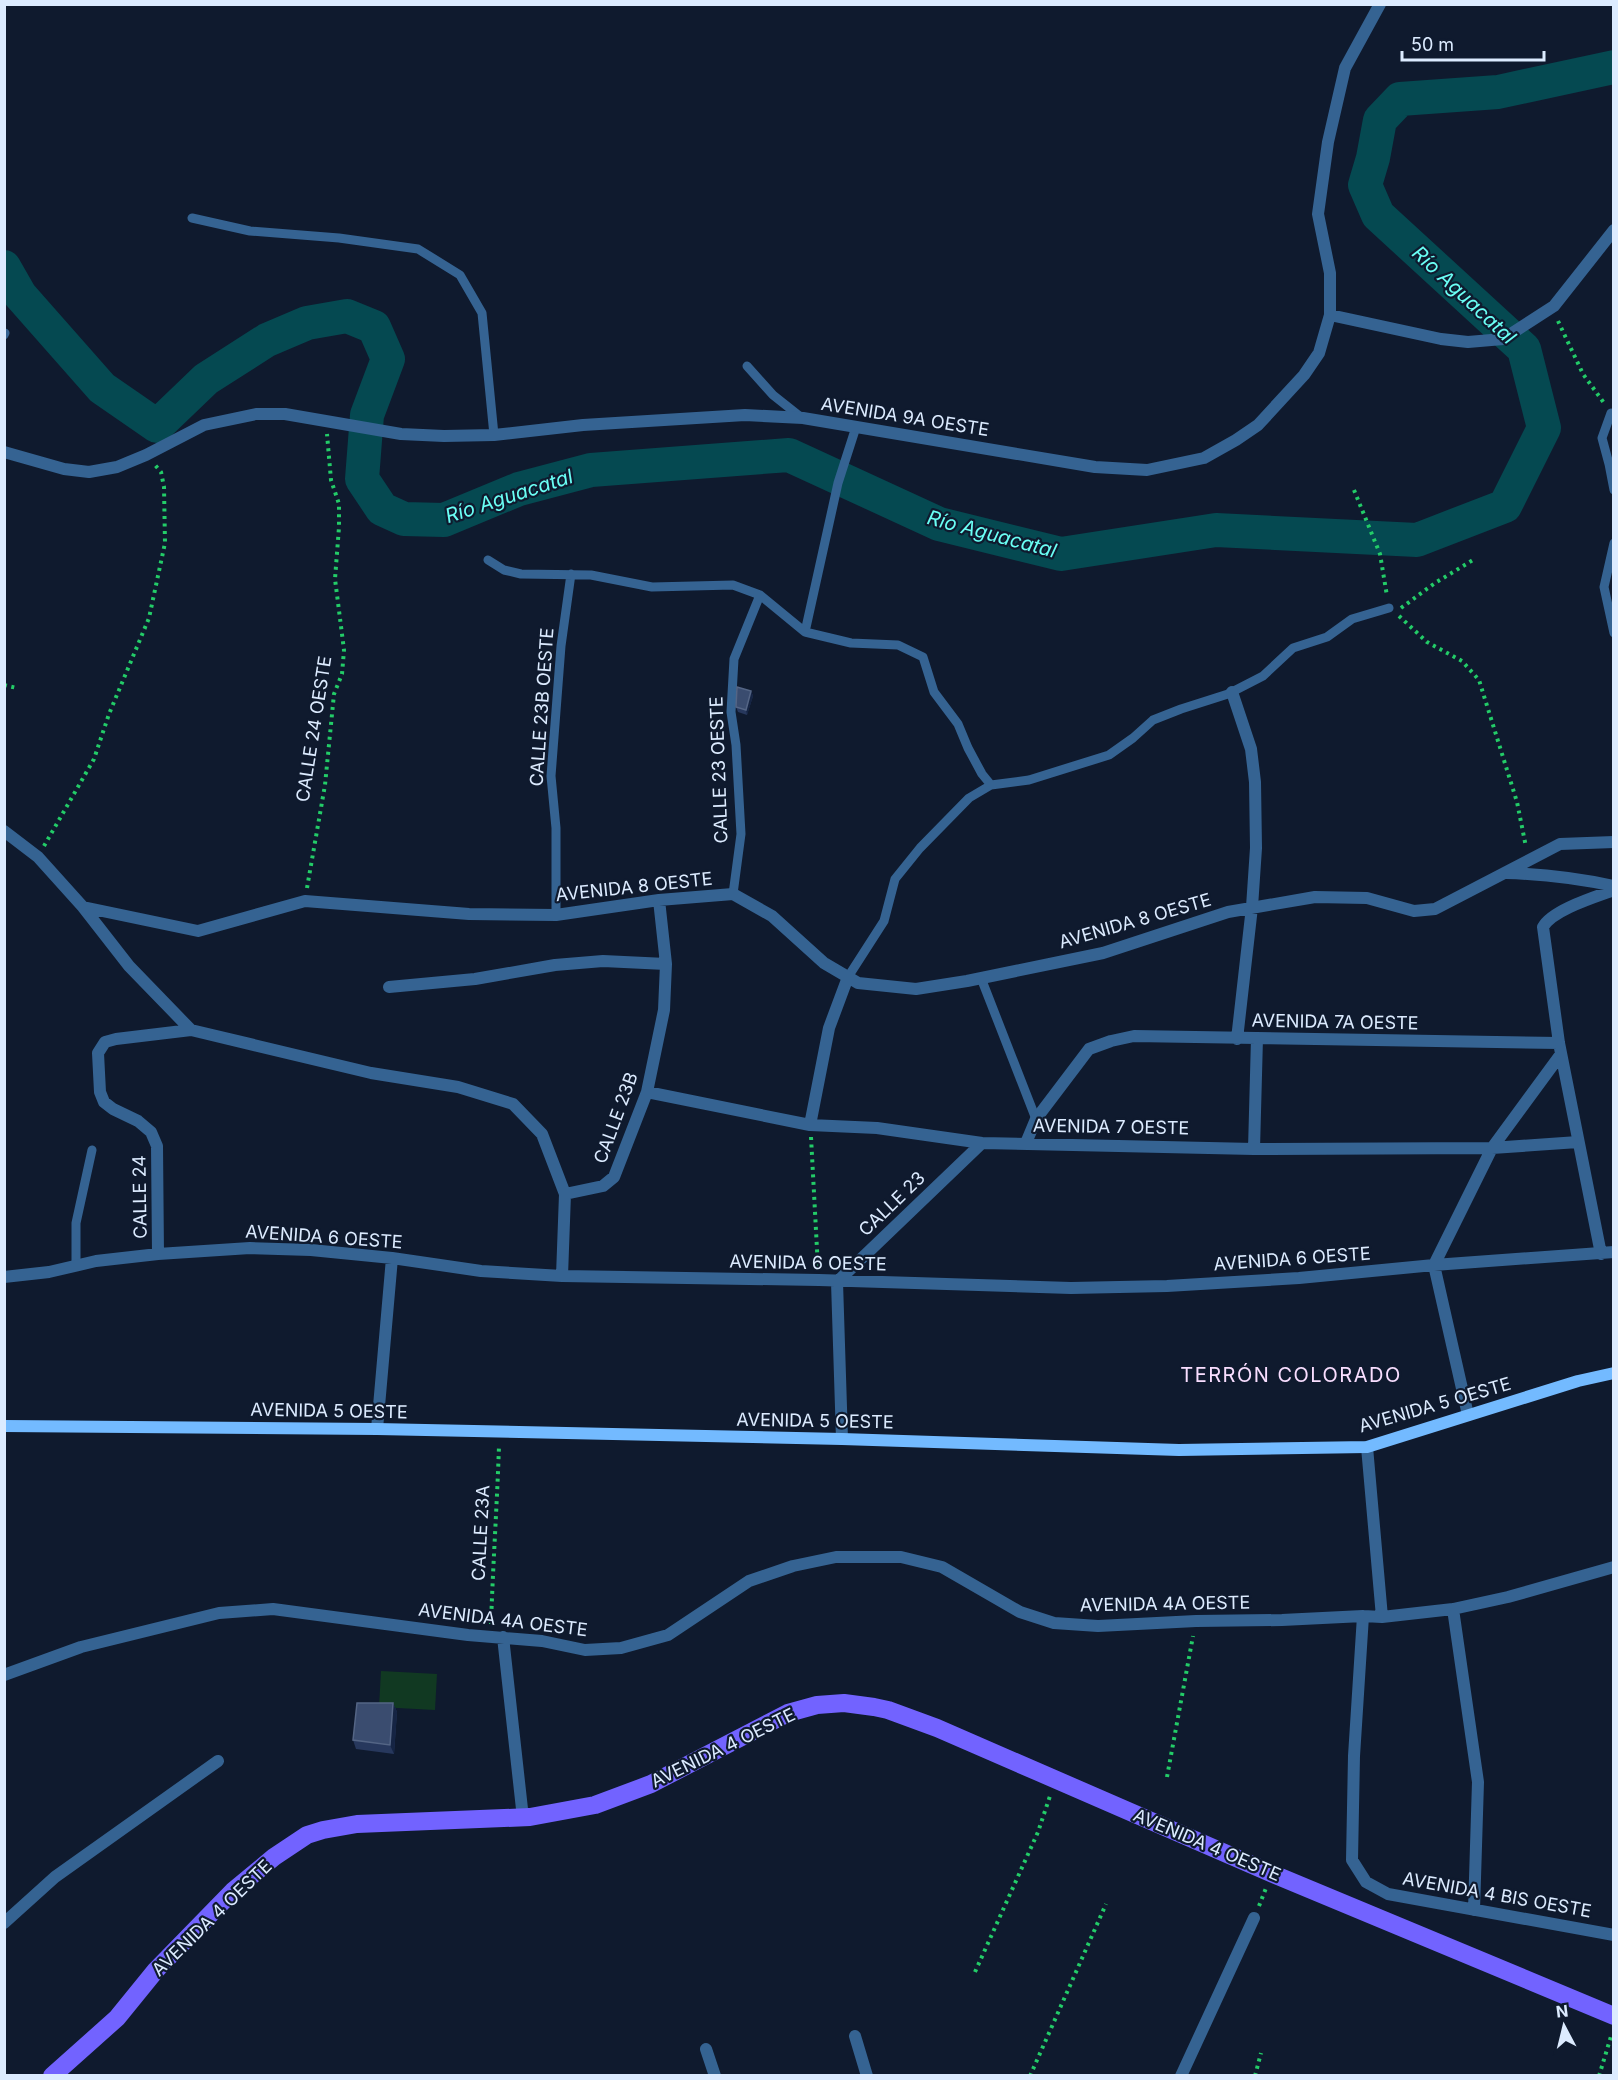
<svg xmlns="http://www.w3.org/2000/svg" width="1618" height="2080" font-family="Inter,sans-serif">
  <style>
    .green { fill: #113922 }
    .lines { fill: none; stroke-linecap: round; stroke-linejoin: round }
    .river { stroke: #054951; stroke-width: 34 }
    .path { stroke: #23cc68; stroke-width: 4; stroke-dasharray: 3 4.5; stroke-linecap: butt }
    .lane { stroke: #356392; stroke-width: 9 }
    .street { stroke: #356392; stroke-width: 12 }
    .secondary { stroke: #73baff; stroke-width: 12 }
    .primary { stroke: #7263ff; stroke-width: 18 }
    .wall { fill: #27385d }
    .shaded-wall { fill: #152443 }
    .building { fill: #3a4c6f; stroke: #546585; stroke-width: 1.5 }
    .labels { text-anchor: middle; stroke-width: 4.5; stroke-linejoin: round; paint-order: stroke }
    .street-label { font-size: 18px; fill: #dcebff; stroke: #0f1a2e }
    .water-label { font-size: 20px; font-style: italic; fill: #6afff5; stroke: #0f1a2e }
    .neighbourhood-label { font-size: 20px; letter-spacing: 1.5px; fill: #f9deff; stroke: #0f1a2e }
  </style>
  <rect width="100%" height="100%" fill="#0f1a2e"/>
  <path class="green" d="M381 1671 437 1674 435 1710 379 1707Z"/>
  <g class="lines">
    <path class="river" d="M4 267 20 295 102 388 157 426 206 379 267 340 307 323 347 316 374 327 388 359 367 415 362 479 382 509 404 519 444 520 519 489 591 470 789 455 939 524 1061 554 1216 530 1417 540 1505 506 1544 428 1524 349 1378 215 1365 185 1373 158 1380 120 1400 99 1498 92 1614 67"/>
    <path class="path" d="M1558 321 1583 374 1604 403
      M1354 490 1380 554 1387 596
      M1401 608 1435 583 1473 560
      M1399 616 1427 642 1462 661 1479 680 1517 802 1526 847
      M4 685 17 688
      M44 846 94 759 109 714 149 618 165 543 164 487 161 472 155 465
      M307 888 325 785 334 694 342 674 344 650 335 579 339 527V504L331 480 327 434
      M811 1137 818 1268
      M491 1624C493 1564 497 1505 499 1446
      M1167 1777 1193 1636
      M1259 1906 1266 1888
      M975 1972 1038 1832 1050 1796
      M1030 2076 1106 1904
      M1255 2076 1261 2053
      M1599 2076 1612 2033"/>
    <path class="lane" d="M192 218 250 231 339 238 418 249 460 275 482 313 494 435
      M4 335 5 333
      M747 366 773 395 802 418
      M1611 413 1602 438 1609 464 1614 490
      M1614 543 1604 587 1614 633
      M488 560 504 570 521 574 591 575 652 587 733 585 760 595
      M805 632 851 643 898 645 923 657 934 692 958 724 968 748 982 774 991 785
      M733 894 741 834 736 745 731 712 734 659 760 595 805 632 838 483 856 427
      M556 915V828L551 776 561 646 571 574
      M848 977 884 921 895 879 920 848 969 798 991 785 1029 780 1109 755 1133 738 1153 720 1181 709 1228 694 1263 676 1293 648 1327 637 1352 619 1389 608
      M981 978 1036 1119
      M76 1266V1223L92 1150"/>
    <path class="street" d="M1330 315 1441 339 1468 342 1503 339 1554 306 1614 230
      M4 452 64 469 89 472 117 467 146 455 204 425 256 414H285L401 434 444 436 494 435 583 425 745 415 803 418 1095 467 1147 470 1204 458 1236 440 1258 425 1304 375 1319 353 1330 315V273L1318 214 1328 142 1345 68 1380 4
      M1232 692 1251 749 1255 782 1256 848 1252 907 1237 1039
      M4 831 38 857 83 907 129 966 191 1030 371 1073 458 1087 513 1104 542 1134 565 1194
      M1506 873C1543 874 1577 878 1614 886
      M83 907 198 931 305 901 469 914 556 915 659 900 733 894 772 916 824 963 858 983 916 989 967 981 1103 953 1228 912 1315 897 1367 898 1414 911 1435 909 1560 844 1614 842
      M389 987 475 979 555 965 603 961 666 964
      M647 1092 810 1125 877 1128 982 1143 1254 1149 1492 1148 1578 1142
      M810 1125 829 1028 848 977
      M1026 1143 1036 1119 1089 1049 1111 1041 1134 1036 1559 1043
      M1254 1149 1257 1038
      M158 1254 157 1146 151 1132 138 1121 113 1109 104 1102 100 1092 98 1053 105 1042 116 1039 191 1030
      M1601 1254 1559 1043 1543 927C1552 910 1595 897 1614 890
      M562 1276 565 1194 603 1186 614 1177 647 1092 664 1010 666 964 659 900
      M4 1277 49 1272 96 1261 158 1254 250 1248 311 1250 392 1258 481 1271 562 1276 819 1280 1071 1288 1167 1286 1299 1278 1434 1265 1614 1252
      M1468 1415 1434 1265 1492 1148 1561 1054
      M377 1429 392 1258
      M842 1439 837 1282 982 1143
      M1367 1447 1382 1617
      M1453 1609 1478 1782 1474 1910
      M1363 1616 1354 1756 1352 1860 1366 1882 1388 1894 1614 1935
      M503 1637 523 1818
      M4 1675 81 1647 219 1613 273 1609 468 1635 542 1641 585 1650 621 1648 668 1635 749 1581 793 1566 836 1557H901L942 1567 1020 1612 1054 1623 1098 1626 1196 1621 1282 1620 1363 1616 1382 1617 1453 1609 1508 1597 1614 1567
      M4 1923 55 1877 218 1761
      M855 2036 867 2076
      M706 2049 715 2076
      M1181 2076 1254 1918"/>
    <path class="secondary" d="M4 1426 377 1429 842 1439 1179 1450 1367 1447 1578 1381 1614 1373"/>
    <path class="primary" d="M52 2076 117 2018 156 1970 233 1891 274 1857 307 1835 323 1830 357 1824 530 1817 595 1805 651 1784 788 1713 817 1705 844 1703 874 1707 888 1710 937 1728 1273 1874 1614 2016"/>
  </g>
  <path class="wall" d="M751 691 753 696 747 715 738 712 736 707Z
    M393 1703 397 1712 394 1754 356 1749 353 1740Z"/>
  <path class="shaded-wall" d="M751 691 753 696 747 715 746 710Z
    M393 1703 397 1712 394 1754 390 1745Z"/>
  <path class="building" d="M737 687 751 691 746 710 736 707Z
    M357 1703H393L390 1745 353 1740Z"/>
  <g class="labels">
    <g class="street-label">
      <text transform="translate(905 417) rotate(9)" y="6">AVENIDA 9A OESTE</text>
      <text transform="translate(542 707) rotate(-86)" y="6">CALLE 23B OESTE</text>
      <text transform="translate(314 729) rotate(-81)" y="6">CALLE 24 OESTE</text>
      <text transform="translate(719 770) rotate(-92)" y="6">CALLE 23 OESTE</text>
      <text transform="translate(634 887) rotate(-6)" y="6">AVENIDA 8 OESTE</text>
      <text transform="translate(1135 921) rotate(-16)" y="6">AVENIDA 8 OESTE</text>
      <text transform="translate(1335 1022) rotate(1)" y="6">AVENIDA 7A OESTE</text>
      <text transform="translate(616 1118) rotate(-70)" y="6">CALLE 23B</text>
      <text transform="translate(1111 1127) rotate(1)" y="6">AVENIDA 7 OESTE</text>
      <text transform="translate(140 1197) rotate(-91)" y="6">CALLE 24</text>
      <text transform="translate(892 1204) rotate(-44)" y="6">CALLE 23</text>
      <text transform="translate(324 1237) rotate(4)" y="6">AVENIDA 6 OESTE</text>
      <text transform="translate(1292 1259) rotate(-4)" y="6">AVENIDA 6 OESTE</text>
      <text transform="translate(808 1263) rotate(1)" y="6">AVENIDA 6 OESTE</text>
      <text transform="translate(1435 1405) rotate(-16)" y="6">AVENIDA 5 OESTE</text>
      <text transform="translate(329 1411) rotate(1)" y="6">AVENIDA 5 OESTE</text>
      <text transform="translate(815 1421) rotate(1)" y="6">AVENIDA 5 OESTE</text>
      <text transform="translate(481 1533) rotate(-87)" y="6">CALLE 23A</text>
      <text transform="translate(1165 1604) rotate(-1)" y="6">AVENIDA 4A OESTE</text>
      <text transform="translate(503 1620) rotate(7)" y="6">AVENIDA 4A OESTE</text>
      <text transform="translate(723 1748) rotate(-26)" y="6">AVENIDA 4 OESTE</text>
      <text transform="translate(1207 1845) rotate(23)" y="6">AVENIDA 4 OESTE</text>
      <text transform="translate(1497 1895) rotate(10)" y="6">AVENIDA 4 BIS OESTE</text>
      <text transform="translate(212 1918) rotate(-44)" y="6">AVENIDA 4 OESTE</text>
    </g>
    <g class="water-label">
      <text transform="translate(1464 295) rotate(43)" y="7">Río Aguacatal</text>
      <text transform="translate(509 496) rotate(-18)" y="7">Río Aguacatal</text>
      <text transform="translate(992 534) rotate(15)" y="7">Río Aguacatal</text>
    </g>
    <g class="neighbourhood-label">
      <text x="1291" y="1382">TERRÓN COLORADO</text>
    </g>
  </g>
  <rect width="1618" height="2080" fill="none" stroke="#dcebff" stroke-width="12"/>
  <g transform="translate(1564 2026) rotate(353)" stroke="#0f1a2e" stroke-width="4.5" paint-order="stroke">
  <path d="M0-4.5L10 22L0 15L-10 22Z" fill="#dcebff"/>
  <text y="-9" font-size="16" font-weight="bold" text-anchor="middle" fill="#dcebff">N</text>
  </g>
  <path d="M1402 51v9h142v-9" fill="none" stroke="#dcebff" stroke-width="3"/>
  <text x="1411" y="51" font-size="18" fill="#dcebff" stroke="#0f1a2e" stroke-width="4.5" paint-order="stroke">50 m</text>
</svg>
